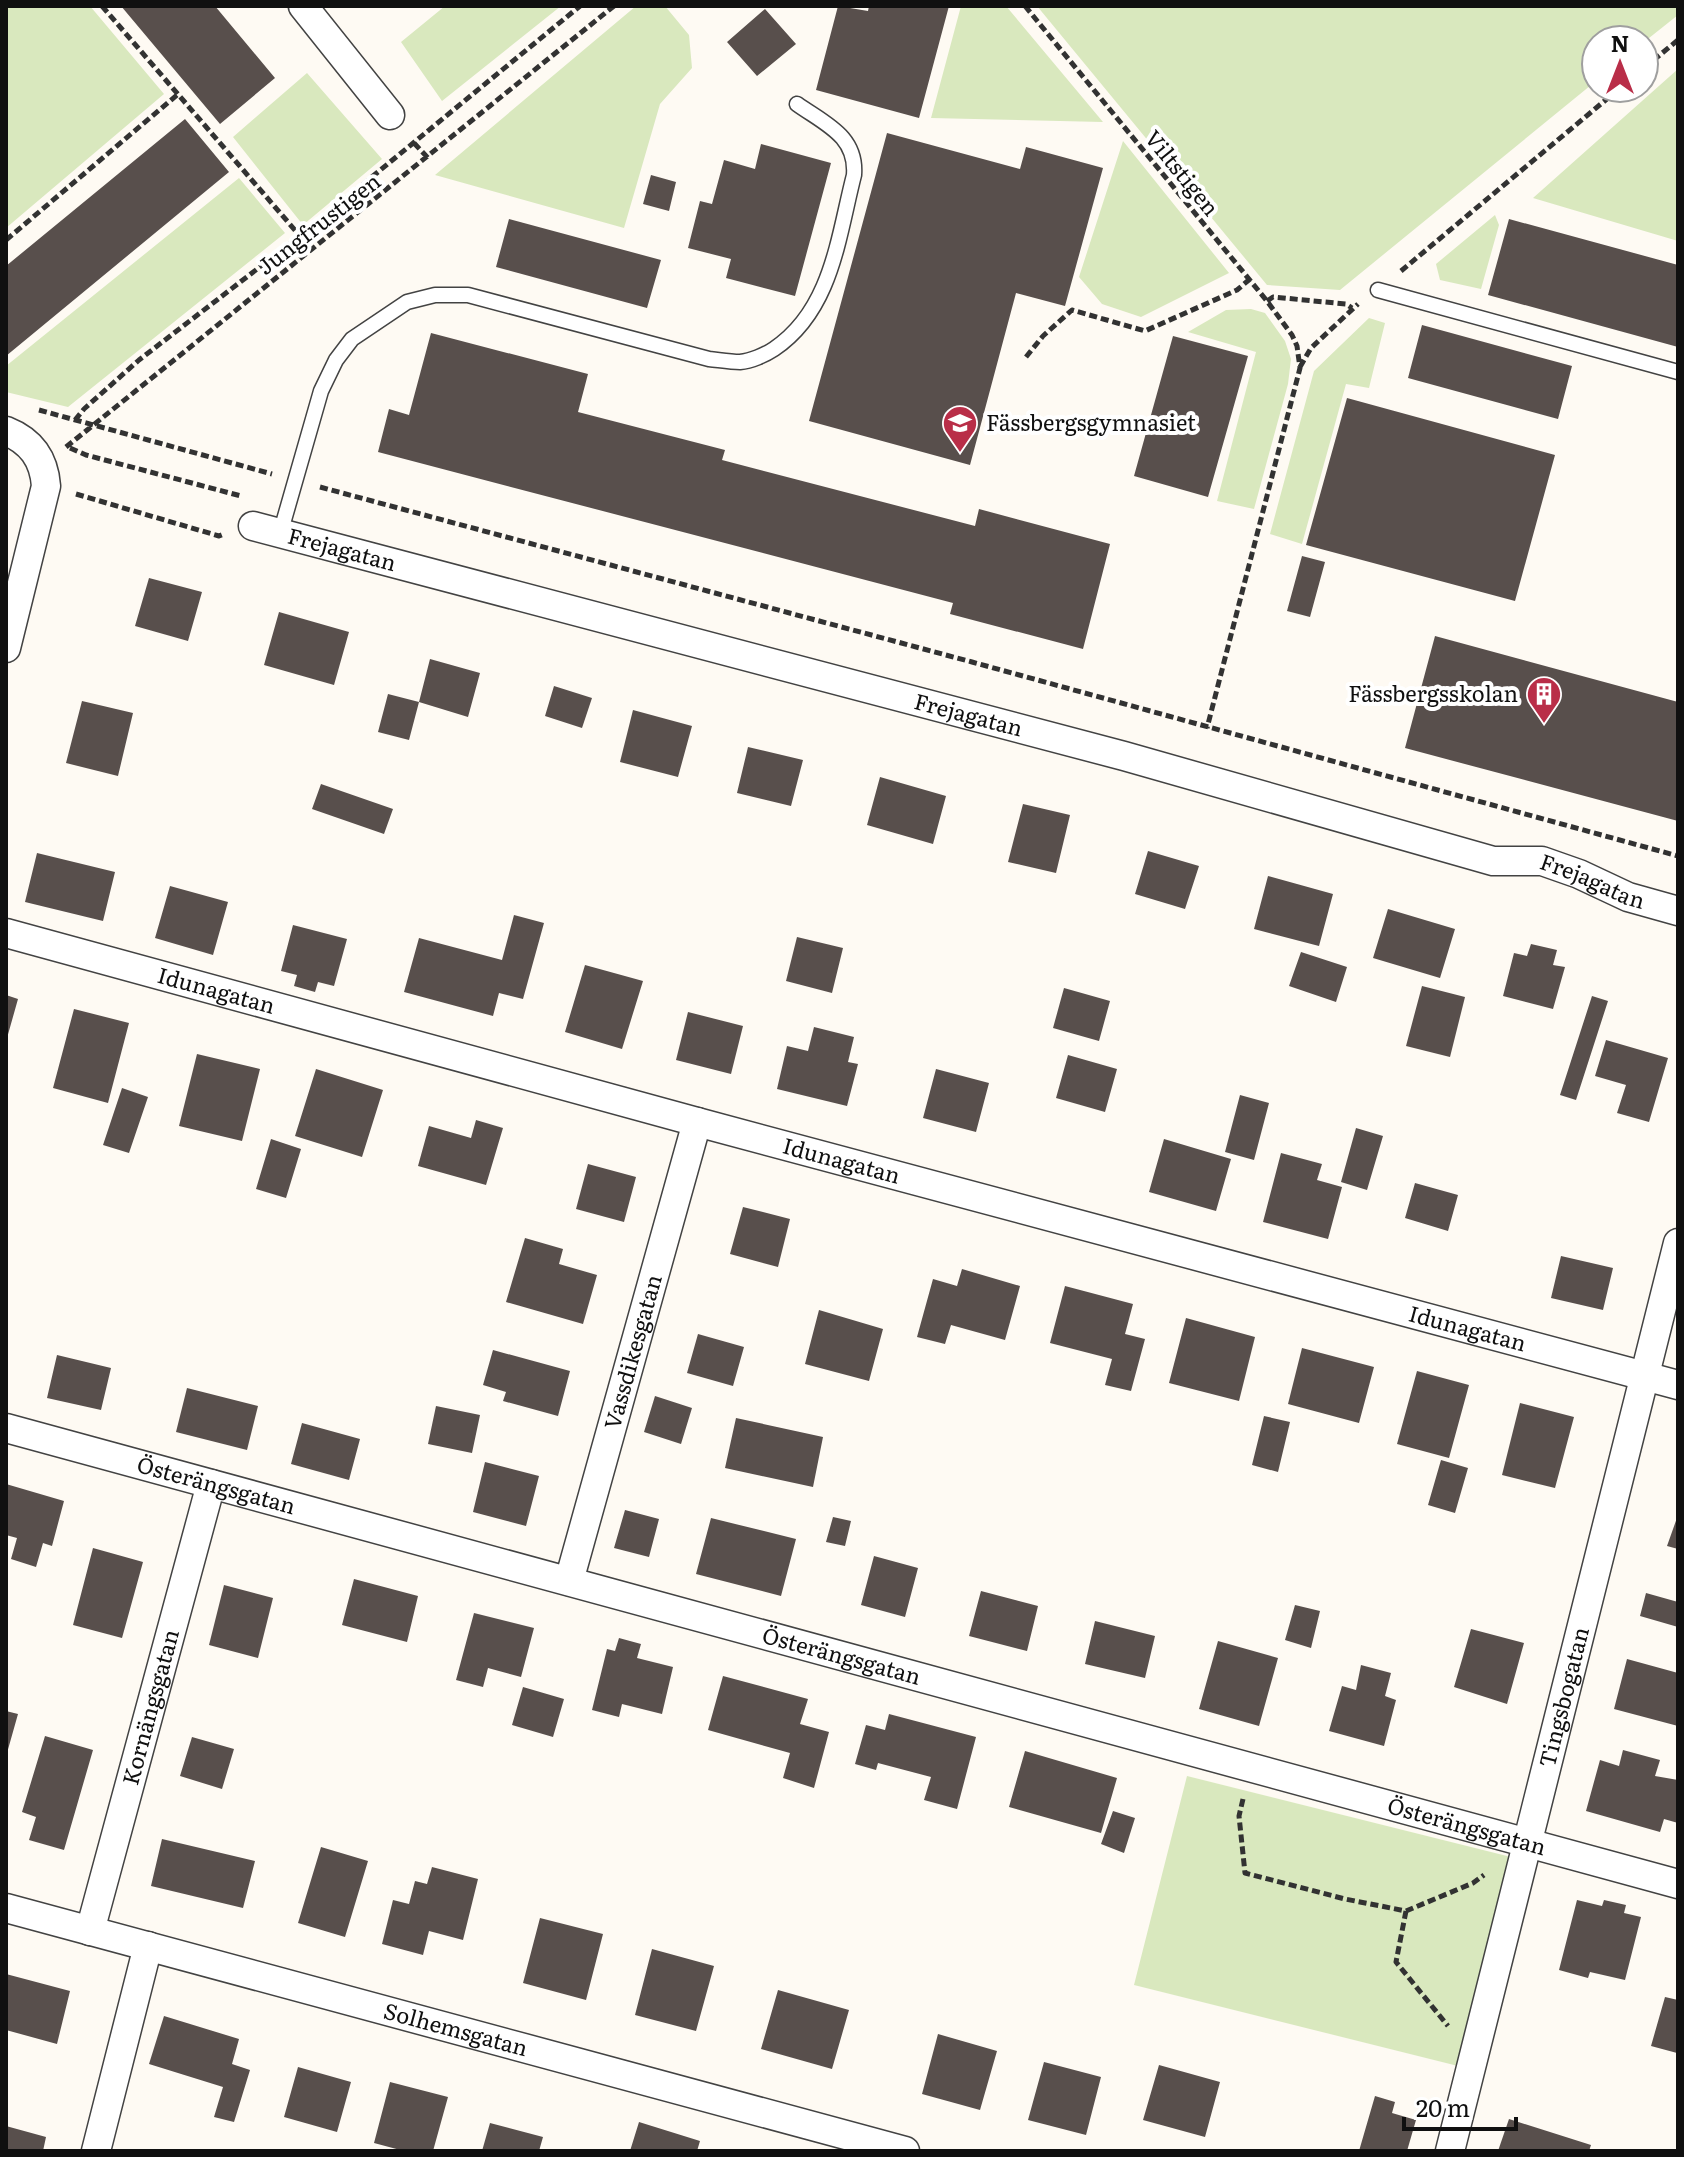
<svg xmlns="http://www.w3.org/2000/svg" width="1684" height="2157" font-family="Literata,serif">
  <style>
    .green { fill: #d9e8be }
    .building { fill: #584f4c }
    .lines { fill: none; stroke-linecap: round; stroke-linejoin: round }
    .lane-casing { stroke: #434343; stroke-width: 17 }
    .street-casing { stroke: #434343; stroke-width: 31 }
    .path { stroke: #323232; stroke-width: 5; stroke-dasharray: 8 4; stroke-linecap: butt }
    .lane { stroke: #fff; stroke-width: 14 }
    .street { stroke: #fff; stroke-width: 28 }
    .labels { text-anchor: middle; stroke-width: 8; stroke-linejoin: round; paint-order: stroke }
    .street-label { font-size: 22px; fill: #101010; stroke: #fff }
    .poi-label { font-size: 22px; fill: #101010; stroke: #fff; text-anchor: start }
  </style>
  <rect width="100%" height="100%" fill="#fefaf3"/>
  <path class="green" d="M6 6H90L164 94 6 228Z
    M445 6H561L442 101 401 42Z
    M636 6H665L689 35 692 68 660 104 624 228 435 175Z
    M961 6H1006L1103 122 931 118Z
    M1037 6H1678V15L1644 42V40H1596V81L1340 290 1267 285Z
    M1678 69V241L1533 198Z
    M307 73 382 159 303 225 233 137Z
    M1123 141 1229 273 1141 317 1102 304 1079 277Z
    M239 178 285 233 68 407 6 392V366Z
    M1495 215 1499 225 1481 289 1440 280 1436 264Z
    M1251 309 1265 313 1285 341 1291 359 1288 384 1254 509 1217 501 1256 352 1188 332 1226 310Z
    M1369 318 1385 323 1369 388 1346 384 1302 544 1270 534 1314 371Z
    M1187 1776 1511 1857 1458 2066 1134 1985Z"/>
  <path class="building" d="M121 6H215L275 78 220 124Z
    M838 6 868 11 869 6H949L919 118 816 90Z
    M765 9 796 44 757 76 727 42Z
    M185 119 229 172 6 356V266Z
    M887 133 1020 169 1026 147 1103 168 1065 306 1016 293 970 465 809 421Z
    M761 144 831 163 795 296 726 278 731 259 688 248 700 201 712 204 724 160 755 169Z
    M651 175 676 182 669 211 643 204Z
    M509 219 661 260 647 308 496 267Z
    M1509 219 1678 265V347L1488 295Z
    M1422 325 1572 366 1558 419 1408 378Z
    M431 333 588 374 578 412 725 450 722 460 975 526 979 509 1110 544 1083 649 950 614 953 603 378 452 389 409 409 415Z
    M1173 336 1248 356 1208 497 1134 476Z
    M1347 398 1555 455 1515 601 1306 545Z
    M1302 556 1325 562 1310 617 1287 611Z
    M149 578 202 592 188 641 135 626Z
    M279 612 349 632 334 685 264 665Z
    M1435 636 1678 702V821L1405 748Z
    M430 659 480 673 468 717 419 702 409 740 378 732 388 694 419 702Z
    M554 686 592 698 582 728 545 716Z
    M82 701 133 713 118 776 66 763Z
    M633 710 692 726 678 777 620 762Z
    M748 747 803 760 791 806 737 793Z
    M880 777 946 796 933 844 867 825Z
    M321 784 393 809 384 834 312 809Z
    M1023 804 1070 815 1056 873 1008 862Z
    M1148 851 1199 866 1185 909 1135 894Z
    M37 853 115 872 103 921 25 902Z
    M1268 876 1333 894 1319 946 1254 929Z
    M170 886 228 902 213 955 155 938Z
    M1388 909 1455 929 1440 978 1373 958Z
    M514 915 544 923 523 999 499 993 493 1016 404 992 419 938 502 960Z
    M293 925 347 939 334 986 318 982 315 992 294 986 297 975 281 971Z
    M797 937 843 948 832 993 786 981Z
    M1531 944 1557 950 1553 965 1565 967 1553 1009 1503 996 1514 953 1527 956Z
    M1301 952 1347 967 1336 1002 1289 986Z
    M585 965 643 981 622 1049 565 1032Z
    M1422 986 1465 997 1450 1057 1406 1046Z
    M1064 988 1110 1001 1099 1041 1053 1028Z
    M6 995 18 999 7 1038H6Z
    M1592 996 1608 1001 1576 1100 1560 1095Z
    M74 1009 129 1023 108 1103 53 1088Z
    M688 1012 743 1026 731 1074 676 1060Z
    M814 1027 854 1037 848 1062 858 1064 847 1106 777 1089 787 1046 808 1051Z
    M1606 1040 1668 1058 1649 1122 1617 1113 1626 1085 1595 1076Z
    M197 1054 260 1069 242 1141 179 1126Z
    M1068 1055 1117 1069 1105 1112 1056 1098Z
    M316 1069 383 1090 362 1157 295 1136Z
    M936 1069 989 1083 976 1132 923 1118Z
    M122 1088 148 1097 129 1153 103 1145Z
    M1240 1095 1269 1103 1254 1160 1225 1152Z
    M476 1120 503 1128 486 1185 418 1166 429 1126 471 1138Z
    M1356 1128 1383 1136 1367 1190 1341 1182Z
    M271 1139 301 1149 286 1198 256 1189Z
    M1164 1139 1231 1159 1216 1211 1149 1192Z
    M1281 1153 1322 1164 1317 1180 1342 1187 1328 1239 1263 1222Z
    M588 1164 636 1177 624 1222 576 1209Z
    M1415 1183 1458 1195 1448 1231 1405 1218Z
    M743 1207 790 1219 778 1267 730 1254Z
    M525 1238 563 1249 559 1264 597 1275 583 1324 506 1302Z
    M1561 1256 1613 1268 1603 1310 1551 1298Z
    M962 1269 1020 1286 1005 1340 951 1325 945 1344 917 1337 933 1279 957 1286Z
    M1065 1286 1133 1304 1125 1334 1145 1339 1131 1391 1105 1385 1112 1359 1050 1343Z
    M819 1310 883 1329 869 1381 805 1364Z
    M1186 1318 1255 1337 1239 1401 1169 1383Z
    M698 1334 744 1347 733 1386 687 1373Z
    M1302 1348 1374 1367 1359 1423 1288 1404Z
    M493 1350 570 1371 558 1416 503 1401 506 1392 483 1385Z
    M57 1355 111 1368 101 1410 47 1398Z
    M1417 1371 1469 1385 1449 1458 1397 1444Z
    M187 1388 258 1406 247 1450 176 1432Z
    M655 1396 692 1408 681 1444 644 1432Z
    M1520 1403 1574 1417 1555 1488 1502 1475Z
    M436 1406 480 1415 472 1453 428 1444Z
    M1264 1416 1290 1422 1278 1472 1252 1465Z
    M736 1418 823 1437 813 1487 725 1468Z
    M302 1423 360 1439 349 1480 291 1464Z
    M1441 1460 1468 1468 1455 1513 1428 1505Z
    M485 1462 539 1476 526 1526 473 1512Z
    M6 1484 64 1501 52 1546 43 1543 36 1567 11 1559 17 1538 6 1535Z
    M625 1510 659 1519 649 1557 614 1548Z
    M1678 1515V1549L1667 1546Z
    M833 1517 851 1521 845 1546 826 1542Z
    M711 1518 796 1539 781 1596 696 1574Z
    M93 1548 143 1562 122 1638 73 1625Z
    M874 1556 918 1568 905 1617 861 1605Z
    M354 1579 418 1596 407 1642 342 1625Z
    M224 1585 273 1598 258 1658 209 1645Z
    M981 1591 1038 1606 1027 1651 969 1636Z
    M1646 1593 1678 1602V1627L1640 1616Z
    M1295 1605 1320 1611 1311 1648 1285 1640Z
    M474 1613 534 1628 521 1677 488 1668 483 1687 456 1680Z
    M1095 1621 1155 1636 1145 1678 1085 1664Z
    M1471 1629 1524 1643 1507 1704 1454 1687Z
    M619 1638 641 1644 637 1658 673 1667 662 1714 622 1704 619 1717 592 1710 607 1649 615 1651Z
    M1218 1641 1278 1658 1259 1726 1199 1709Z
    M1627 1659 1678 1673V1726L1614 1709Z
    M1361 1665 1391 1673 1385 1696 1396 1700 1384 1746 1329 1731 1342 1686 1356 1690Z
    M723 1676 808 1699 800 1724 829 1732 814 1788 783 1778 790 1753 708 1730Z
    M523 1687 564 1699 553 1737 512 1725Z
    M6 1711 18 1714 7 1753H6Z
    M889 1714 976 1737 957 1809 924 1800 931 1777 878 1763 876 1770 855 1764 866 1725 885 1730Z
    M45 1736 93 1750 64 1850 29 1840 36 1817 22 1812Z
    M192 1737 234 1749 222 1789 180 1776Z
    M1623 1750 1660 1760 1655 1776 1678 1780V1823L1664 1819 1660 1832 1586 1811 1600 1760 1619 1766Z
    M1025 1751 1117 1778 1101 1833 1009 1807Z
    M1113 1811 1135 1818 1124 1853 1101 1844Z
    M162 1839 255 1861 243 1908 151 1886Z
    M321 1847 368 1861 345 1937 298 1923Z
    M432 1867 478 1879 463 1940 429 1931 423 1955 382 1944 393 1900 409 1904 415 1881 427 1884Z
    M1577 1900 1602 1906 1604 1900 1626 1905 1624 1913 1641 1917 1625 1980 1590 1972 1588 1978 1559 1970Z
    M540 1918 603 1934 586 2000 523 1983Z
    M652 1949 714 1966 696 2031 635 2015Z
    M6 1974 70 1991 57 2044 6 2030Z
    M778 1990 849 2010 832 2069 761 2049Z
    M1665 1997 1678 2000 1677 2053 1651 2046Z
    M164 2016 239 2039 232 2064 250 2070 234 2122 214 2117 223 2087 149 2064Z
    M938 2034 997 2051 980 2110 922 2094Z
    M1044 2062 1101 2077 1086 2135 1028 2120Z
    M1159 2065 1220 2082 1205 2137 1143 2120Z
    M298 2067 351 2082 337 2132 284 2117Z
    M390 2082 448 2097 433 2151H404L374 2143Z
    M1375 2096 1395 2102 1392 2113 1416 2120 1407 2151H1359Z
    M1509 2119 1591 2145 1589 2151H1498Z
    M639 2122 700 2141 697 2151H630Z
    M490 2123 543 2137 539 2151H482Z
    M6 2126 46 2137 43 2151H6Z"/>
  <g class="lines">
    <g class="lane-casing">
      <path id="lane" d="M1378 290 1678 372
        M280 534 321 391 336 360 352 339 407 302 435 295H468L709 359C719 360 730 362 740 362 751 361 765 355 774 349 832 310 838 237 854 175 857 136 825 124 797 104"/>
    </g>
    <g class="street-casing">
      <g id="street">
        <path d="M303 6 390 115"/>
        <path d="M6 431C31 441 44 459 46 486L6 648"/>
        <path id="s1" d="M253 526 1124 756 1493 861H1542L1579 874 1628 897 1678 911"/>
        <path id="s2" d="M6 933 697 1122 1678 1385"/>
        <path id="s3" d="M6 1428 1678 1884"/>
        <path id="s4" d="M569 1581 697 1122"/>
        <path id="s5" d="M6 1908 905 2151"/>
        <path id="s6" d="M90 1931 211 1484"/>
        <path d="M96 2151 148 1946"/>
        <path id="s7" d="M1450 2151 1678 1243"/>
      </g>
    </g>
    <path class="path" d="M102 6 300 236
      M1025 6 1267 301 1292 335 1297 346 1300 368 1207 728
      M1644 68 1678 40
      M414 143 428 158
      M6 240 177 95
      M1401 271 1620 88
      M1267 301 1273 297 1346 304 1352 308
      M1026 357 1043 336 1072 310 1145 331 1237 290 1250 279
      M1300 367 1311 348 1358 304
      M39 410 272 474
      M75 420 84 409 139 360 300 236 580 6
      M66 447 614 6
      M70 448 86 455 241 496
      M320 487 972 662 1678 856
      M76 494 219 536 224 534
      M1243 1799 1239 1816 1245 1873 1345 1899 1406 1911 1473 1883 1484 1875
      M1406 1911 1396 1962 1448 2026"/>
    <use href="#lane" class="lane"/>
    <use href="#street" class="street"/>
  </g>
  <defs>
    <g id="school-pin" transform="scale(1.8)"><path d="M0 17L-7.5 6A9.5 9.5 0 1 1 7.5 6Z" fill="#b92e48" stroke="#fff"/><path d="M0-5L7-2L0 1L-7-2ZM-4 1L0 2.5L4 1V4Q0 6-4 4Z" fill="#fff"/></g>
    <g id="building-pin" transform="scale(1.8)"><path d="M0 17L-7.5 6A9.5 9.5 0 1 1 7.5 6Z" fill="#b92e48" stroke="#fff"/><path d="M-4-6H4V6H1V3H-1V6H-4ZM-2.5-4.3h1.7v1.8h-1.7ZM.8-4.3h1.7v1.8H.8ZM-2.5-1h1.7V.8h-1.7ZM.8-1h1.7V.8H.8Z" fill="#fff"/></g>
  </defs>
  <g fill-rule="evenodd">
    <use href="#school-pin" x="960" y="423"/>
    <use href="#building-pin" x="1544" y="694"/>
  </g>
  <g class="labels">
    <g class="street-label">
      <text transform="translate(1182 173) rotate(51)" y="8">Viltstigen</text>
      <text transform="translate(319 224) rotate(-38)" y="8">Jungfrustigen</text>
      <text dy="8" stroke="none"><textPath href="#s1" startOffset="92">Frejagatan</textPath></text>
      <text dy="8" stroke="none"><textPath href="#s1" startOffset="740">Frejagatan</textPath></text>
      <text dy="8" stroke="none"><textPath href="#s1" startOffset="1388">Frejagatan</textPath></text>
      <text dy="8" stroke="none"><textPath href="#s2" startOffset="218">Idunagatan</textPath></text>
      <text dy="8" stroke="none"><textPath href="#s2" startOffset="866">Idunagatan</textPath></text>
      <text dy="8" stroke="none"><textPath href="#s2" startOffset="1514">Idunagatan</textPath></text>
      <text dy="8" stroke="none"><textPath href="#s4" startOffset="238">Vassdikesgatan</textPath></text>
      <text dy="8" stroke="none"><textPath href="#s3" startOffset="218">Österängsgatan</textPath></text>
      <text dy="8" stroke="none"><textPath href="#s3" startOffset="866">Österängsgatan</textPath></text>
      <text dy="8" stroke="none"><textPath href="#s7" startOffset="468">Tingsbogatan</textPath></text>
      <text dy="8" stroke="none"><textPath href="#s6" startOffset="232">Kornängsgatan</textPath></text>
      <text dy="8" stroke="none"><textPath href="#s3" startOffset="1514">Österängsgatan</textPath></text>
      <text dy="8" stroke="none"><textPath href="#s5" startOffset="466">Solhemsgatan</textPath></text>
    </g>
    <g class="poi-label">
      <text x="986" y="431">Fässbergsgymnasiet</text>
      <text x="1518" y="702" text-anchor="end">Fässbergsskolan</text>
    </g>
  </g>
  <rect width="1684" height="2157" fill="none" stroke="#101010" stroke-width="16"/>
  <g transform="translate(1620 64)"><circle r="38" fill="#ffffff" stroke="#9f9f9f" stroke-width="2"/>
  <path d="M0-6L14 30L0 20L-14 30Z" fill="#b92e48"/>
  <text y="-12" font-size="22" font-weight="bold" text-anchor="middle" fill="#101010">N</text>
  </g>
  <path d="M1404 2117v12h112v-12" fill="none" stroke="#101010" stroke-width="4"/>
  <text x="1416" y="2117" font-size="24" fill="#101010" stroke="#ffffff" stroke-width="6" paint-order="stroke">20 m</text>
</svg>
